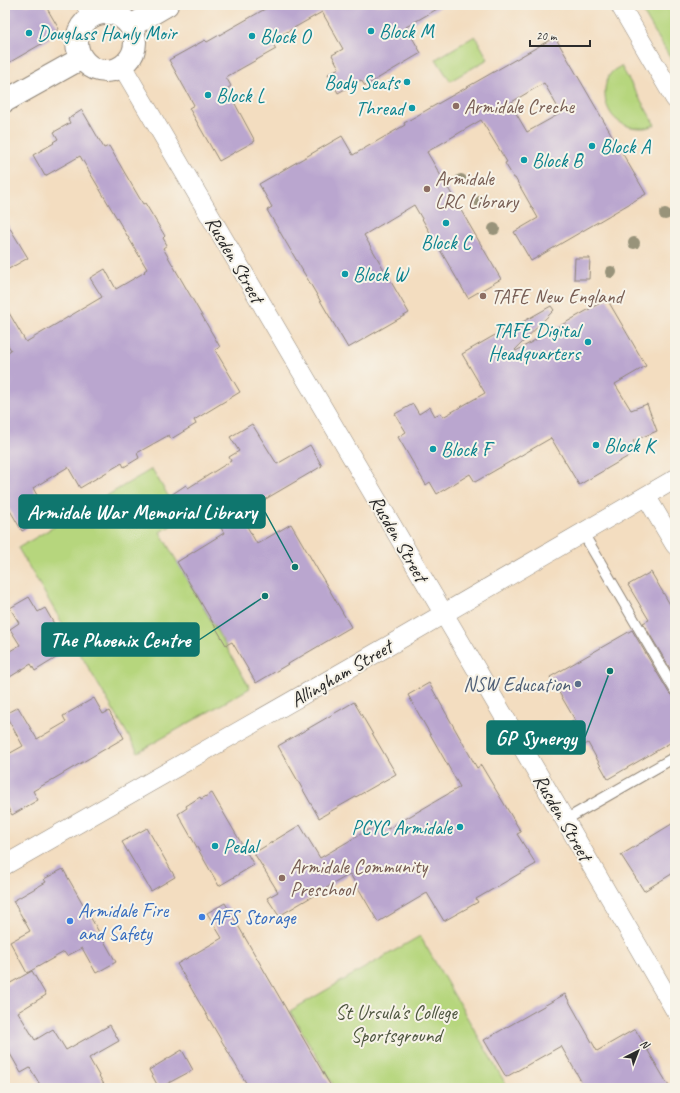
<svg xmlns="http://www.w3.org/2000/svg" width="680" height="1093" font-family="Caveat,sans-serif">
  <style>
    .green { fill: #b6d67d; stroke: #708054 }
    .building { fill: #baa6cf; fill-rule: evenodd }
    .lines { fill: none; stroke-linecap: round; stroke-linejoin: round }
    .service-casing { stroke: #8f8476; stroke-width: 12 }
    .minor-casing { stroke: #8f8476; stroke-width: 20 }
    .tertiary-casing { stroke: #8f8476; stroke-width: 24 }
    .service { stroke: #fff; stroke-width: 10 }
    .minor { stroke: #fff; stroke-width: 19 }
    .tertiary { stroke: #fff; stroke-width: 22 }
    .tree { fill: #98937a }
    .culture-dot { fill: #0f9aa8; stroke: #f7f3e8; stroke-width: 1.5 }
    .education-dot { fill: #8d6e63; stroke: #f7f3e8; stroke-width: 1.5 }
    .service-dot { fill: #5c6f8a; stroke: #f7f3e8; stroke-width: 1.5 }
    .shop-dot { fill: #3f7fe0; stroke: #f7f3e8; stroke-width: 1.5 }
    .labels { text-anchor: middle; stroke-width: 4; stroke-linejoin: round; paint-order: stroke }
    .culture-label { font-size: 20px; fill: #0d838f; stroke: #f7f3e8; text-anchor: start }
    .education-label { font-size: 20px; fill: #785e54; stroke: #f7f3e8; text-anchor: start }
    .street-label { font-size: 20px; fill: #2b2b2b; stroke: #f7f3e8 }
    .service-label { font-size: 20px; fill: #4e5e75; stroke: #f7f3e8; text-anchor: end }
    .shop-label { font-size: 20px; fill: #366cbe; stroke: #f7f3e8; text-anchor: start }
    .park-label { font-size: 20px; fill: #4e5640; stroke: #f7f3e8 }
    .leader { fill: none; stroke: #0f766e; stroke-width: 1.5 }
    .callout-dot { fill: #0f766e; stroke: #f7f3e8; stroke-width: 1.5 }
    .callout { fill: #0f766e; stroke: #0f766e; stroke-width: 1.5 }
    .callout-label { font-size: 21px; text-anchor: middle; font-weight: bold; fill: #fff }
  </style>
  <rect width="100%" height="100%" fill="#f7f3e8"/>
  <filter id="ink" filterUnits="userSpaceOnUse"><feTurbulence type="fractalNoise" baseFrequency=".025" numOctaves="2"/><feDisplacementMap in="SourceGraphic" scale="8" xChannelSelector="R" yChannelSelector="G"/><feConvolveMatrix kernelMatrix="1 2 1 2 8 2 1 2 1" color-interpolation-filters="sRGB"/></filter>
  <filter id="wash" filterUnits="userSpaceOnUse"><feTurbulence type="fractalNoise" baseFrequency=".012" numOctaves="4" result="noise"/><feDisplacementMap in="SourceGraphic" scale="16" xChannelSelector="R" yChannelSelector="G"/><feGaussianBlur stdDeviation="0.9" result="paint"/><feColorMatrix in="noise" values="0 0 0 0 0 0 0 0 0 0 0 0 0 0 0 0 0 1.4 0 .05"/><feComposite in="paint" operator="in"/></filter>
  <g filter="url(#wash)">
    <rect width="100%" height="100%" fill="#f3ddc0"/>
    <path class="green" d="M639 5H675V66Z
      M475 36 488 59 450 81 436 59Z
      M621 66 655 125C651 126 647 128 643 128 620 129 604 114 605 90 605 85 608 76 611 73 613 70 618 68 621 66Z
      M152 469 182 519 160 532 250 688 138 752 18 548Z
      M420 936 508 1088H335L290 1011Z"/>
    <g id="blocks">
      <path class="building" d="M5 5H45L59 29 48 36 50 39 5 65Z
        M272 5H444L406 27 421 53 365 86 361 80 338 93 328 74 339 68 332 55 343 49 322 12 271 41 276 49 226 77 231 86 227 89 255 141 219 161 189 108 194 105 169 60 205 40 207 42Z
        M555 37 646 194 531 261 514 232 538 218 515 178H514L506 165 505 163 507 162 481 120 427 152 501 279 468 298 414 205 364 235 409 313 348 348 267 210 272 207 259 184 342 136 353 155 405 125 404 123ZM544 83 561 113 527 132 510 103Z
        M82 110 104 148 109 146 143 204 145 203 165 236 163 238 167 245 163 248 220 347 215 350 240 392 194 420 196 424 171 439 169 435 137 453 139 458 124 467 122 463 80 488 68 467 33 488 48 515 22 531 5 502V354L11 350 5 340V306L26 342 102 297 90 278 105 269 116 289 145 272 144 271 147 269 80 156 45 176 33 155 54 143 53 142 58 139 54 132 70 123 68 119Z
        M5 220 28 258 5 271Z
        M575 258H590L589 279H574Z
        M607 299 646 366 615 384 631 410 647 404 657 431 633 441 639 450 579 485 551 438 475 482 470 474 437 494 430 482 426 485 398 437 406 432 395 414 413 404 419 414 430 407 435 416 440 413 443 417 485 393 462 354 509 327 510 329 551 306 554 310 515 350 516 351Z
        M252 424 277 464 310 445 322 466 240 514 257 544 291 524 351 627 256 683 232 642 226 645 177 562 224 533 204 498 182 512 171 495 186 485 188 488 231 461 229 457 239 451 230 437Z
        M651 572 675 613V677L643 623 649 620 628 585Z
        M29 597 38 612 45 608 69 650 35 671 31 664 5 680V654L20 645 10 629 19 623 10 608Z
        M632 630 669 693 672 696H675V740L608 779 588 743 581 747 577 739 572 743 563 727 575 720 550 677Z
        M429 683 477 768 481 765 521 832 517 834 536 864 476 899 478 902 444 921 427 893 378 922 350 874 279 916 267 898 278 892 254 853 300 825 320 858 383 821 388 829 460 787 408 695Z
        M94 698 103 714 109 711 124 738 33 791 38 800 12 815 5 803V756L23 746 5 714 18 707 37 739 66 722 63 716Z
        M354 702 396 774 319 818 278 746Z
        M212 793 254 865 219 886 178 814 187 808 186 806 200 797 201 799Z
        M675 822V872L644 891 621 855Z
        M147 828 175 877 151 891 122 842Z
        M63 869 116 962 96 973 82 948 67 956 64 952 27 973 10 942 30 931 13 901 46 882 44 879Z
        M225 903 332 1088H249L177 964 222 938 207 913Z
        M32 971 46 995 18 1012 35 1040 53 1029 66 1050 110 1025 119 1041 89 1058 106 1088H42L30 1068 21 1073 5 1045V986Z
        M565 994 597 1051 635 1029 670 1088H585L561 1046 506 1077 484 1040Z
        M182 1050 193 1070 159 1088 149 1070Z"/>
    </g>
  </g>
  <g filter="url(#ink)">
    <use href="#blocks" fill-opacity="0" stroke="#8f8476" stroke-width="1"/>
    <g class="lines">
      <g class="service-casing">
        <path id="service" d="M583 533 675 690
          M565 820 675 757"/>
      </g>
      <g class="minor-casing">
        <path id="minor" d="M86 5 92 15
          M620 5 675 99
          M122 66 565 820 675 1010
          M646 496 675 545
          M5 865 390 645 675 479"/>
      </g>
      <g class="tertiary-casing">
        <path id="tertiary" d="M77 42a29 29 0 1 1 58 0a29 29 0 1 1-58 0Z
          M131 26 167 5
          M5 101 82 58"/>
      </g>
      <use href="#service" class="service"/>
      <use href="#minor" class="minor"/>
      <use href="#tertiary" class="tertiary"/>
    </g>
    <g class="tree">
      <circle cx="461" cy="180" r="6"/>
      <circle cx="480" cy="202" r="6"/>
      <circle cx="665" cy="214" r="6"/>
      <circle cx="494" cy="229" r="6"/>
      <circle cx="634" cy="243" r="6"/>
      <circle cx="611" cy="272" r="6"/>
    </g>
  </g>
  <g class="culture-dot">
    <circle cx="371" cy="31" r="4"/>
    <circle cx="29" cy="33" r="4"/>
    <circle cx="252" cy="36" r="4"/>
    <circle cx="407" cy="82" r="4"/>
    <circle cx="208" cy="95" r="4"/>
    <circle cx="412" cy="108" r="4"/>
    <circle cx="592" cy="146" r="4"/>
    <circle cx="524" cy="160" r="4"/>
    <circle cx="446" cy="223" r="4"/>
    <circle cx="345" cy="274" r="4"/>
    <circle cx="588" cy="342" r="4"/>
    <circle cx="596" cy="445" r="4"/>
    <circle cx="433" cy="449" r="4"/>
    <circle cx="460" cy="827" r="4"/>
    <circle cx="215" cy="846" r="4"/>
  </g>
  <g class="education-dot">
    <circle cx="456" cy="106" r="4"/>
    <circle cx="427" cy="189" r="4"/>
    <circle cx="483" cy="296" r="4"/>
    <circle cx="282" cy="878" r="4"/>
  </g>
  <circle class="service-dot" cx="578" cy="684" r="4"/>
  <g class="shop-dot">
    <circle cx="202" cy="917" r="4"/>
    <circle cx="70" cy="921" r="4"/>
  </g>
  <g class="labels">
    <g class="culture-label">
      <text x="379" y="38">Block M</text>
      <text x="37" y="40">Douglass Hanly Moir</text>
      <text x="260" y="43">Block O</text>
      <text x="399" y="89" text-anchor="end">Body Seats</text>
      <text x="216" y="102">Block L</text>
      <text x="404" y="115" text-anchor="end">Thread</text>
      <text x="600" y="153">Block A</text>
      <text x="532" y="167">Block B</text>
      <text x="446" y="249" text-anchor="middle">Block C</text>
      <text x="353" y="281">Block W</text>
      <text x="580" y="337" text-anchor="end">TAFE Digital<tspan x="580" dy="23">Headquarters</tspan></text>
      <text x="604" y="452">Block K</text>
      <text x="441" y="456">Block F</text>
      <text x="452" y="834" text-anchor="end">PCYC Armidale</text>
      <text x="223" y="853">Pedal</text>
    </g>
    <g class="education-label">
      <text x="464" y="113">Armidale Creche</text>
      <text x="435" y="185">Armidale<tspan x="435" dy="23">LRC Library</tspan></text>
      <text x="491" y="303">TAFE New England</text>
      <text x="290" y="873">Armidale Community<tspan x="290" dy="23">Preschool</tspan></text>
    </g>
    <g class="street-label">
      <text transform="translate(235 259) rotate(60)" y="7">Rusden Street</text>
      <text transform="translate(399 538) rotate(60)" y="7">Rusden Street</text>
      <text transform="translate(341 673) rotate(-30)" y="7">Allingham Street</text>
      <text transform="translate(563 817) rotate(60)" y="7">Rusden Street</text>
    </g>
    <g class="service-label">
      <text x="570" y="691">NSW Education</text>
    </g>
    <g class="shop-label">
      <text x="78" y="917">Armidale Fire<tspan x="78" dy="23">and Safety</tspan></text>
      <text x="210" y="924">AFS Storage</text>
    </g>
    <g class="park-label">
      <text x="396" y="1019">St Ursula's College<tspan x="396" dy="23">Sportsground</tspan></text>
    </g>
  </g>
  <path class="leader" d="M295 567L265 512M265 596L199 640M610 671L585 737"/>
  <g class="callout-dot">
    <circle cx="295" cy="567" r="4"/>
    <circle cx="265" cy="596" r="4"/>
    <circle cx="610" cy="671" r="4"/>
  </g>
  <g class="callout">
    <rect x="19" y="495" width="246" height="33" rx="4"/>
    <rect x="42" y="623" width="157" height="33" rx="4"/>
    <rect x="487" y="721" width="98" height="33" rx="4"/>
  </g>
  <g class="callout-label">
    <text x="142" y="519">Armidale War Memorial Library</text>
    <text x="120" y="647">The Phoenix Centre</text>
    <text x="536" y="745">GP Synergy</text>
  </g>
  <rect width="680" height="1093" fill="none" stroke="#f7f3e8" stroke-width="20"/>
  <g transform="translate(638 1051) rotate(42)" stroke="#f7f3e8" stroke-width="3" paint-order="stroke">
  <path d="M0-3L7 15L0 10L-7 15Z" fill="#2b2b2b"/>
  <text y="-6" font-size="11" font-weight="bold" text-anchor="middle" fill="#2b2b2b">N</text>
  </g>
  <path d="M530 40v6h60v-6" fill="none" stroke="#2b2b2b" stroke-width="2"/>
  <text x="536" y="40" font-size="12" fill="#2b2b2b" stroke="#f7f3e8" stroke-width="3" paint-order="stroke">20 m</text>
</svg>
